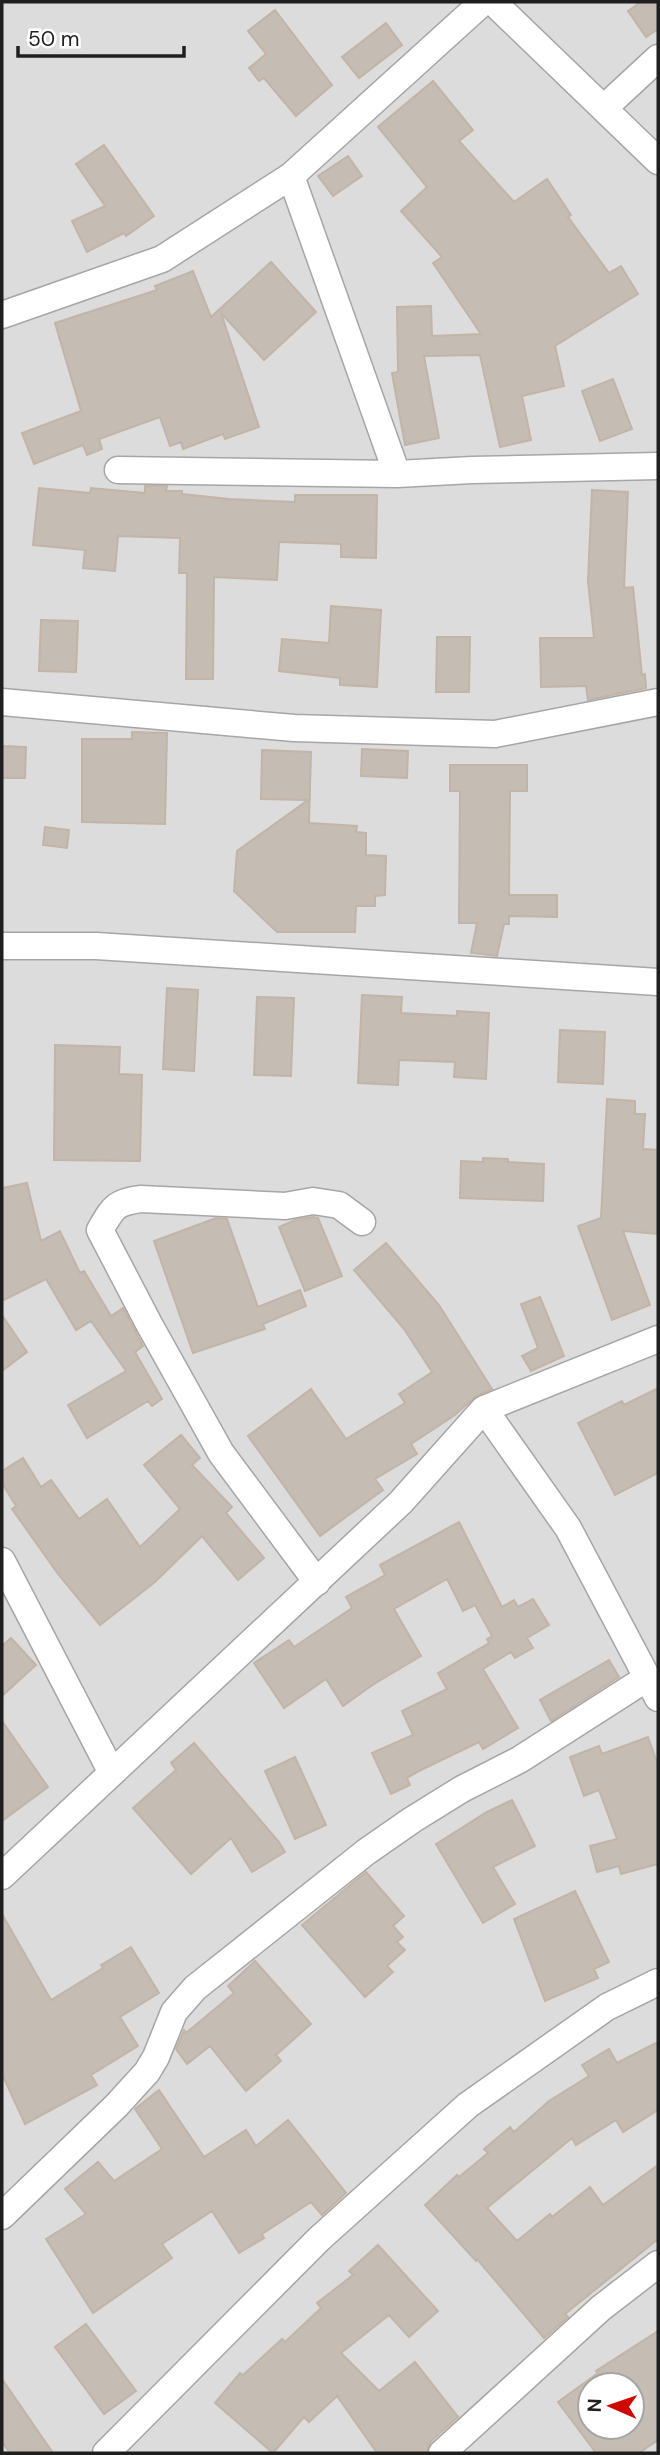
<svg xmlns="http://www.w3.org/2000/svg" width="660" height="2455" font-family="'DM Sans',sans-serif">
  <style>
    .residential { fill: #dddcdc; fill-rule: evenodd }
    .building { fill: #c5bcb4; stroke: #c2b4a6; stroke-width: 2; fill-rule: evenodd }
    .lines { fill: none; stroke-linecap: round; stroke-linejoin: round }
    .minor-casing { stroke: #a6a6a6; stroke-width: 29 }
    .minor { stroke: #fff; stroke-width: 26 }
  </style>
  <rect width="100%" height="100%" fill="#f0ede5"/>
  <path class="residential" d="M2 2H658V2453H2ZM590 2385H632V2427H590Z"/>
  <path class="building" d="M641 2H658V29L646 37 628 11Z
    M275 10 332 85 296 116 264 78 259 81 249 68 266 54 248 31Z
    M386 23 402 45 359 78 342 57Z
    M433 81 473 130 459 141 514 202 547 179 571 215 568 217 609 273 621 266 638 294 555 346 564 386 522 396 531 440 500 447 480 355 424 356 439 438 405 445 392 373 398 372 397 307 431 306 432 336 481 334 433 263 442 257 401 211 427 187 378 127Z
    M104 145 154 216 126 236 124 233 87 252 72 221 105 206 76 164Z
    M348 156 362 176 333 196 318 176Z
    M271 262 316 312 264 360 221 313 259 427 225 439 223 434 183 449 181 442 170 446 160 417 99 439 102 449 87 455 83 445 34 464 22 433 81 411 55 323 157 290 155 286 193 271 211 317Z
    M613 379 632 429 600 441 582 391Z
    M145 486H167L166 491H182V494L229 499 295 502V495H377L376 558 341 557V544L279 542 277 580 214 577 213 679H186L187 573H179L180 538 118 536 115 571 83 568 85 550 33 545 39 488 90 493 91 488 145 493Z
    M592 490 628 492 624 588 633 587 642 675 645 674 646 688 588 700 586 686 541 687 540 638H594L588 581Z
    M331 606 381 610 377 687 340 685V678L279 671 282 639 329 643Z
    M41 620 78 621 76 672 39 671Z
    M437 637H470L469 692H436Z
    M132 732 167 733 165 824 82 822V739H132Z
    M2 746 26 747 25 778H2Z
    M362 749 408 751 407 778 361 776Z
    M262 750 311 752 309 823 357 826 356 832 366 833V855L386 856 385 895 375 896V906H356L355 932H277L234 891 237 851 308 800 261 799Z
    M450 765H527V791H510L509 895H557V917L509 916V924H504L497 956 471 953 477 923H459L460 791H450Z
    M45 827 69 830 67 848 43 845Z
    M167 988 198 990 194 1071 163 1069Z
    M362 995 402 997 401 1013 457 1016V1011L489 1013 486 1079 454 1077 455 1062 399 1060 398 1085 358 1083Z
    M257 997 294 998 291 1076 254 1075Z
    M560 1030 605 1032 603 1084 558 1082Z
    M55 1045 120 1047 119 1074 142 1075 140 1161 54 1160Z
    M607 1099 635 1101V1114H645L643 1149 658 1150V1234L623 1231 650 1305 612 1320 578 1226 601 1218Z
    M483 1158 508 1159V1162L544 1164 543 1201 460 1198 461 1161 483 1162Z
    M27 1183 41 1241 60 1231 80 1273 84 1271 111 1316 123 1308 143 1346 135 1352 162 1399 152 1406 148 1401 87 1438 68 1405 126 1371 91 1321 76 1330 46 1279 2 1301V1188Z
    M313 1217 318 1218 342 1276 305 1291 279 1227 295 1220Z
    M216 1218 227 1219 258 1307 300 1290 306 1306 263 1324 265 1329 193 1353 154 1241Z
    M386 1243 439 1305 492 1389 476 1396 455 1415 411 1444 417 1454 375 1479 383 1490 320 1536 248 1436 311 1389 346 1439 405 1403 399 1394 432 1372 404 1329 354 1270Z
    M540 1297 564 1356 531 1371 522 1356 538 1348 521 1304Z
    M2 1315 27 1352 2 1371Z
    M658 1388V1473L615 1495 578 1423 622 1401 624 1405Z
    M181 1435 200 1458 192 1465 232 1507 226 1513 264 1558 238 1580 202 1536 155 1582 100 1625 58 1574 12 1509 16 1506 2 1483V1471L23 1458 41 1487 51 1480 79 1519 107 1499 140 1547 180 1509 144 1465Z
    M459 1522 502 1607 514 1600 518 1607 533 1599 549 1625 527 1638 533 1648 515 1658 511 1652 483 1669 518 1728 483 1749 479 1742 421 1770 407 1778 410 1785 391 1794 372 1753 413 1735 402 1711 447 1689 438 1673 489 1643 487 1639 492 1636 475 1605 463 1611 447 1579 394 1609 421 1656 374 1684 343 1706 326 1679 284 1708 254 1663 289 1640 294 1647 352 1608 346 1597 385 1575 380 1565Z
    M11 1638 36 1665 2 1696V1646Z
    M609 1660 619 1677 551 1721 540 1700Z
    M2 1721 48 1787 2 1821Z
    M648 1737 658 1765V1864L621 1874 619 1866 597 1872 590 1846 617 1839 599 1790 584 1796 570 1757 599 1746 602 1754Z
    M194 1743 279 1842 285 1852 252 1872 231 1838 191 1874 133 1808 176 1770 171 1763Z
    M295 1757 326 1825 295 1839 265 1771Z
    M512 1800 535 1846 493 1867 515 1904 483 1923 436 1844 487 1812Z
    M366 1872 404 1916 393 1926 403 1937 397 1942 405 1950 387 1966 393 1972 365 1997 302 1925Z
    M575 1891 609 1962 594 1969 598 1978 545 2001 514 1919Z
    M2 1914 51 2000 103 1968 101 1965 131 1947 159 1993 120 2017 138 2046 91 2075 97 2085 25 2124 2 2074Z
    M255 1961 311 2024 276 2055 281 2061 246 2091 210 2046 187 2064 176 2049 184 2030 186 2033 234 1993 228 1986Z
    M658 2042V2110L623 2132 616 2120 576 2145 572 2138 487 2208 517 2241 550 2214 552 2217 590 2187 603 2205 658 2165V2239L565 2314 568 2317 544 2338 477 2259 476 2261 425 2205 457 2175 459 2177 488 2153 484 2149 510 2127 514 2132 549 2101 589 2076 582 2065 609 2049 617 2063Z
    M159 2090 204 2157 246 2130 256 2146 288 2120 346 2193 322 2215 311 2202 262 2234 264 2238 239 2253 212 2211 162 2244 172 2258 93 2313 46 2239 86 2214 65 2189 98 2162 114 2181 162 2149 135 2109Z
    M378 2245 438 2311 409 2337 389 2315 341 2353 379 2391 415 2362 458 2417 431 2441 426 2453H377L337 2396 309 2422 304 2417 273 2453 215 2403 240 2373 243 2375 282 2339 285 2342 321 2308 317 2303 353 2275 349 2271Z
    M86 2324 136 2391 104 2414 55 2347Z
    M658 2331V2440L639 2453H596L558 2402 598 2373 596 2371ZM590 2385H632V2427H590Z
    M2 2379 53 2453H10L2 2442Z"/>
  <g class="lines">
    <g class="minor-casing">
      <path id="minor" d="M493 2 658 161
        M604 108 658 58
        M291 176 397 474
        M2 315 162 259 291 176 483 2
        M118 470 397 474 472 470 658 466
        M2 702 294 728 495 734 658 702
        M2 946H96L658 982
        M484 1409 568 1528 658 1698
        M2 1561 112 1773
        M317 1582 221 1453 149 1324 100 1230C113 1208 115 1202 141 1199L285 1206 313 1201 339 1205 362 1222
        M2 1876 401 1502 484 1409 658 1339
        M2 2216 116 2106 147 2072 156 2057 174 2012 195 1988 366 1852 412 1820 462 1789 519 1760 647 1678
        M106 2453 319 2239 468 2105 607 2007 658 1982
        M442 2453 601 2308 658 2264"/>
    </g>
    <use href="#minor" class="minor"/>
  </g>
  <rect width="660" height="2455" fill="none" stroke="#1f1f1f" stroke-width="7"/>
  <g transform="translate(611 2406) rotate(272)"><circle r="33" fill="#ffffff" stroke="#a5a5a5" stroke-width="2"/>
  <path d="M0-5L12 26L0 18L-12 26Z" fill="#ce0a00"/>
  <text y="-10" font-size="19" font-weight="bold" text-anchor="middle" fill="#1f1f1f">N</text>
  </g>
  <path d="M18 46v10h166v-10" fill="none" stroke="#1f1f1f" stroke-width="3.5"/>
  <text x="28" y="46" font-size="21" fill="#1f1f1f" stroke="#ffffff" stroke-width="5" paint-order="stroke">50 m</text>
</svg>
